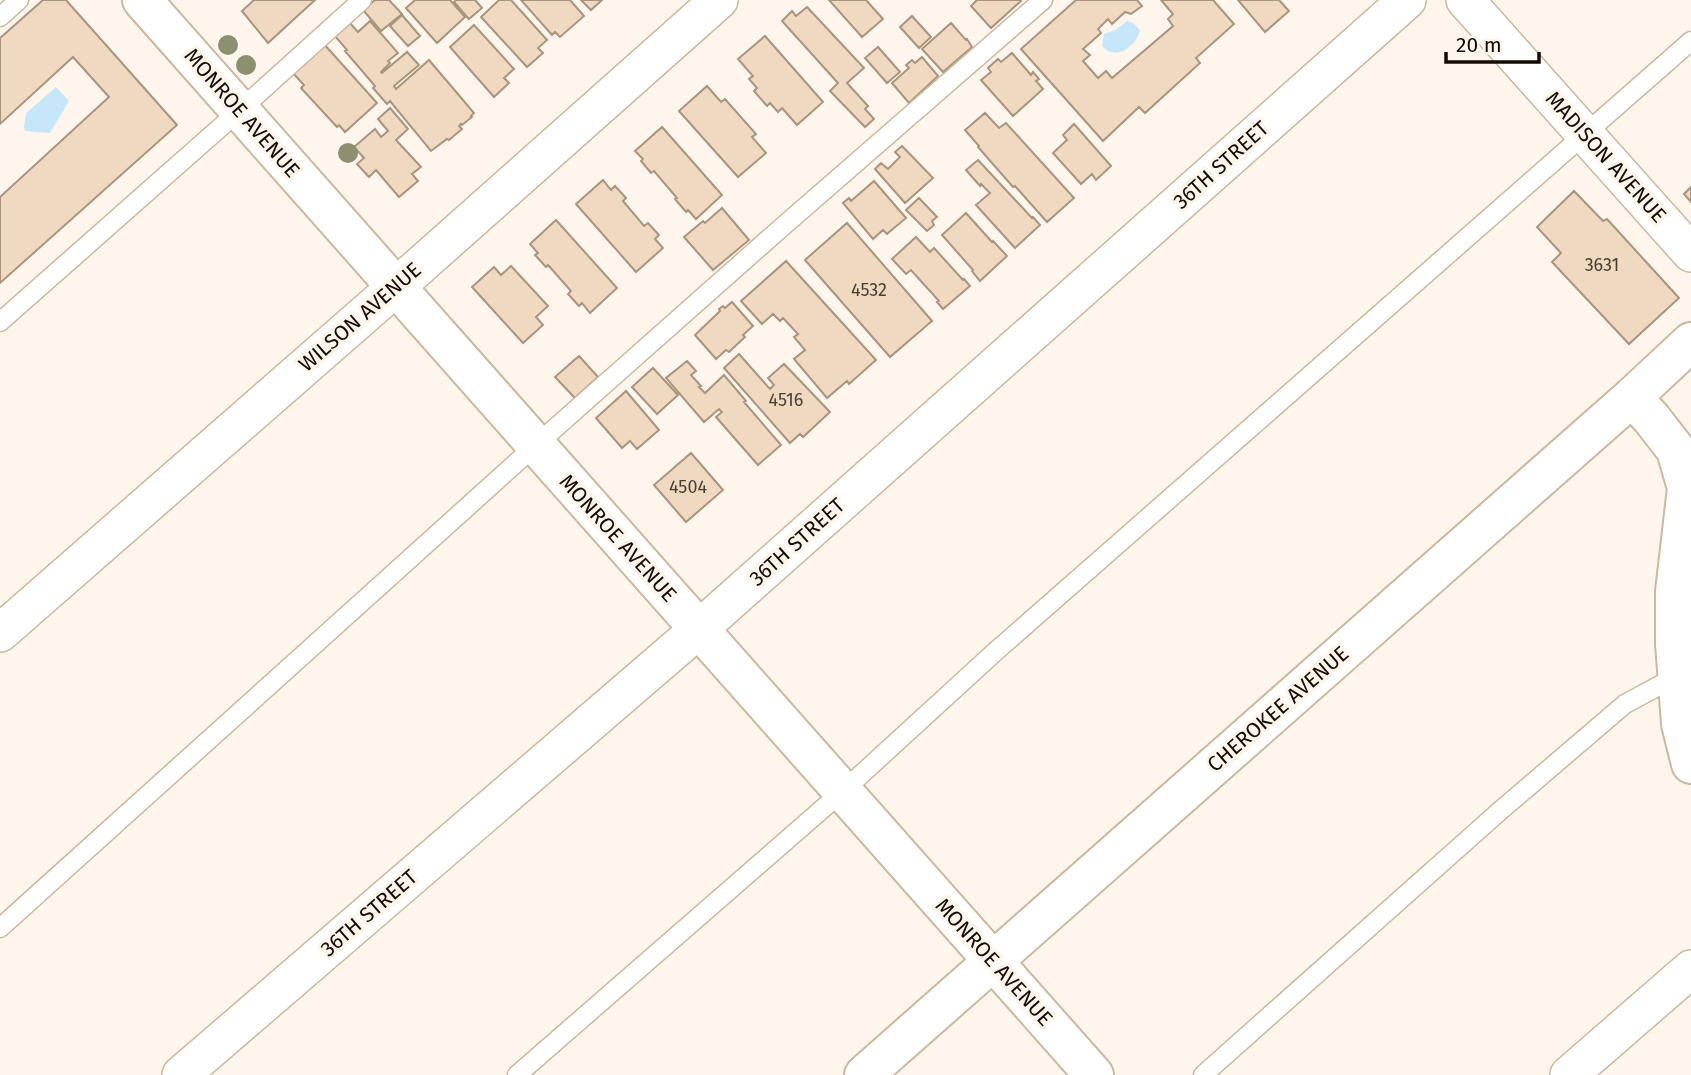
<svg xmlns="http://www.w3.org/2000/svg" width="1691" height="1075" font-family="'Fira Sans',sans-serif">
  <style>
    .water { fill: #c6e6f9 }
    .building { fill: #f0d9c1; stroke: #a9947d; stroke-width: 2 }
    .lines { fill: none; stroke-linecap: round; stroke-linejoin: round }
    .lane-casing { stroke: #cbb89f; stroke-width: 21 }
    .street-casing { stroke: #cbb89f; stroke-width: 40 }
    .secondary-casing { stroke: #cbb89f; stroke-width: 42 }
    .lane { stroke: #fff; stroke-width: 18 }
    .street { stroke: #fff; stroke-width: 37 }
    .secondary { stroke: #fff; stroke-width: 38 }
    .tree { fill: #8d9070 }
    .labels { text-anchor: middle; stroke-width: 7; stroke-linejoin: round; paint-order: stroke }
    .number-label { font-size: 18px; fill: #4a3f33 }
    .street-label { font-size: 21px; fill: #130c04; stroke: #fef6ec }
  </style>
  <rect width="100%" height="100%" fill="#fef6ec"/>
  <path class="water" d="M1127 21 1133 23 1140 30C1137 46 1114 63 1102 45L1104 34 1115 30Z
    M56 87 69 101 50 133 25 131 24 127 26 113Z"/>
  <path class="building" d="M43 0H66L177 125 0 283V197L109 97 73 57 0 124V38Z
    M254 0H315L268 43 242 11Z
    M375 0H389L402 14 381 31 363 10Z
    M415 0H450L465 17 437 43 406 8Z
    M456 0H475L482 8 469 19 454 2Z
    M499 0H511L547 40 538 48 543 53 527 67 481 17Z
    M521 0H570L584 16 560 37 555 32 552 35Z
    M581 0H602L591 10Z
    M829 0H866L883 19 862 37Z
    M977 0H1020L1021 1 991 28 971 6Z
    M1076 0H1137L1142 6 1131 14 1125 12 1112 24 1108 19 1098 29 1101 33 1083 49 1090 55 1083 61 1098 78 1106 71 1112 78 1173 26 1168 19 1173 14 1161 0H1213L1234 24 1196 58 1200 63 1145 113 1139 107 1103 141 1021 49Z
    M1238 0H1279L1289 11 1265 32Z
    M807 7 864 68 847 83 868 106 865 109 874 119 865 127 830 91 838 83 782 21 792 11 796 16Z
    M402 15 420 36 408 46 390 26Z
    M912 16 931 37 919 48 900 27Z
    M370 21 398 53 388 61 390 63 381 72 382 73 407 52 419 65 394 86 396 89 429 60 474 113 471 116 472 117 462 125 461 124 459 126 462 129 449 140 447 139 431 151 390 101 387 104 373 88 375 86 345 51 347 50 334 35 350 23 358 32Z
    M951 23 966 40 967 39 972 47 943 72 922 49Z
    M474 25 514 69 504 78 509 83 494 97 450 47Z
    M765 36 823 102 797 125 782 108 778 112 770 103 767 106 754 91 757 88 749 79 753 76 738 59Z
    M323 43 377 103 345 132 339 125 337 127 301 88 304 85 292 72Z
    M878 47 900 72 887 83 865 58Z
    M1012 53 1031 75 1033 72 1039 79 1036 81 1043 89 1013 116 981 80 991 72 988 68 998 59 1001 62Z
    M922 57 938 76 909 103 892 83 909 68 906 65 912 60 915 63Z
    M707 86 721 102 725 99 756 134 752 137 766 153 738 177 679 111Z
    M390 108 408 129 396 140 421 167 412 174 418 181 399 197 376 170 369 177 357 164 364 158 354 147 375 129 381 137 388 131 378 119Z
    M985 113 999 128 1006 123 1074 198 1047 222 1015 186 1013 187 978 147 979 146 965 130Z
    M1074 124 1111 166 1096 180 1092 174 1081 184 1053 153 1067 140 1063 135Z
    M662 127 722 195 696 219 688 210 686 212 675 199 677 198 654 171 651 173 641 161 643 159 635 151Z
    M902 146 933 178 905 203 875 169 881 163 888 169 900 157 895 152Z
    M978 160 1032 218 1033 217 1040 225 1015 248 976 205 990 193 981 184 980 186 966 170Z
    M603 180 611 190 615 186 626 198 623 201 644 226 648 223 659 235 655 239 663 248 636 272 576 204Z
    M874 181 906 218 887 234 883 230 873 239 843 203 849 198 851 201Z
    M1691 187V202L1684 194Z
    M1574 191 1603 221 1607 219 1679 298 1629 344 1552 262 1561 253 1537 227Z
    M919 198 937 217 932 221 934 225 927 231 906 210Z
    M722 208 749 240 713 270 684 237 703 221 705 223Z
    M966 213 992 242 993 241 1007 256 980 281 972 271 973 270 942 235Z
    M556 220 617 288 590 313 582 303 579 306 568 294 571 291 548 265 546 267 535 255 538 253 530 244Z
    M847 223 932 321 890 357 805 260Z
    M916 237 930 252 934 248 963 280 964 279 970 286 943 309 937 302 939 301 911 270 906 274 892 259Z
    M786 261 876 360 849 384 847 381 827 398 794 359 805 350 794 337 798 334 783 318 780 321 773 314 762 324 741 301Z
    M511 266 548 306 536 317 543 325 523 343 472 287 494 267 501 275Z
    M732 302 753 326 743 335 745 337 729 352 726 350 716 359 695 335 720 311 719 309 723 306 725 308Z
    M739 354 770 389 774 385 768 378 784 364 830 412 803 437 800 434 790 443 724 368Z
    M579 356 598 377 575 398 555 377Z
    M687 361 696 371 691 375 701 386 699 387 705 393 724 375 746 401 744 402 781 445 758 465 716 417 722 412 719 409 704 422 666 378Z
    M653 368 678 395 657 414 632 387Z
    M626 391 659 430 637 449 630 441 622 448 596 418Z
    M691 453 723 490 686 522 654 485Z"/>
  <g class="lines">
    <g class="lane-casing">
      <path id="lane" d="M0 17 19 0
        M0 322 240 110 362 0
        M0 928 536 445 781 228 1043 0
        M517 1075 843 791 996 651 1691 41
        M1203 1075 1501 810 1625 704 1677 676"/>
    </g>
    <g class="street-casing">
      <path id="street" d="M1465 0 1691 253
        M0 633 396 287 719 0
        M181 1075 699 629 1407 0
        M1569 1075 1691 969"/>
    </g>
    <g class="secondary-casing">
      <path id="secondary" d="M142 0 1094 1075
        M1632 397 1652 419 1676 450 1687 488 1675 592V643L1681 724 1691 764
        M864 1075 1632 397 1691 342"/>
    </g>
    <use href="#lane" class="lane"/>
    <use href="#street" class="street"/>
    <use href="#secondary" class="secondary"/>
  </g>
  <g class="tree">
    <circle cx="228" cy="45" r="10"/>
    <circle cx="246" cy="65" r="10"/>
    <circle cx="348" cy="153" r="10"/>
  </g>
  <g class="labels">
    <g class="number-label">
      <text x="1602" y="271">3631</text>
      <text x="869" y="296">4532</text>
      <text x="786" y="406">4516</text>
      <text x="688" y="493">4504</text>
    </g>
    <g class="street-label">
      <text transform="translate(242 113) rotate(49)" y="7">MONROE AVENUE</text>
      <text transform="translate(1606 157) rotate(48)" y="7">MADISON AVENUE</text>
      <text transform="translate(1221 165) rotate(-42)" y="7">36TH STREET</text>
      <text transform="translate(360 317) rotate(-41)" y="7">WILSON AVENUE</text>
      <text transform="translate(618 538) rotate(48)" y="7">MONROE AVENUE</text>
      <text transform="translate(797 542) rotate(-42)" y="7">36TH STREET</text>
      <text transform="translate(1278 709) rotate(-41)" y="7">CHEROKEE AVENUE</text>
      <text transform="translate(369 913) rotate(-41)" y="7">36TH STREET</text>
      <text transform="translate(994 962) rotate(48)" y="7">MONROE AVENUE</text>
    </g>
  </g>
  <path d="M1446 52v10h93v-10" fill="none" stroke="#130c04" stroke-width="3.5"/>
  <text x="1456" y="52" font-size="21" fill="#130c04" stroke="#fef6ec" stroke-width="5" paint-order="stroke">20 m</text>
</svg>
